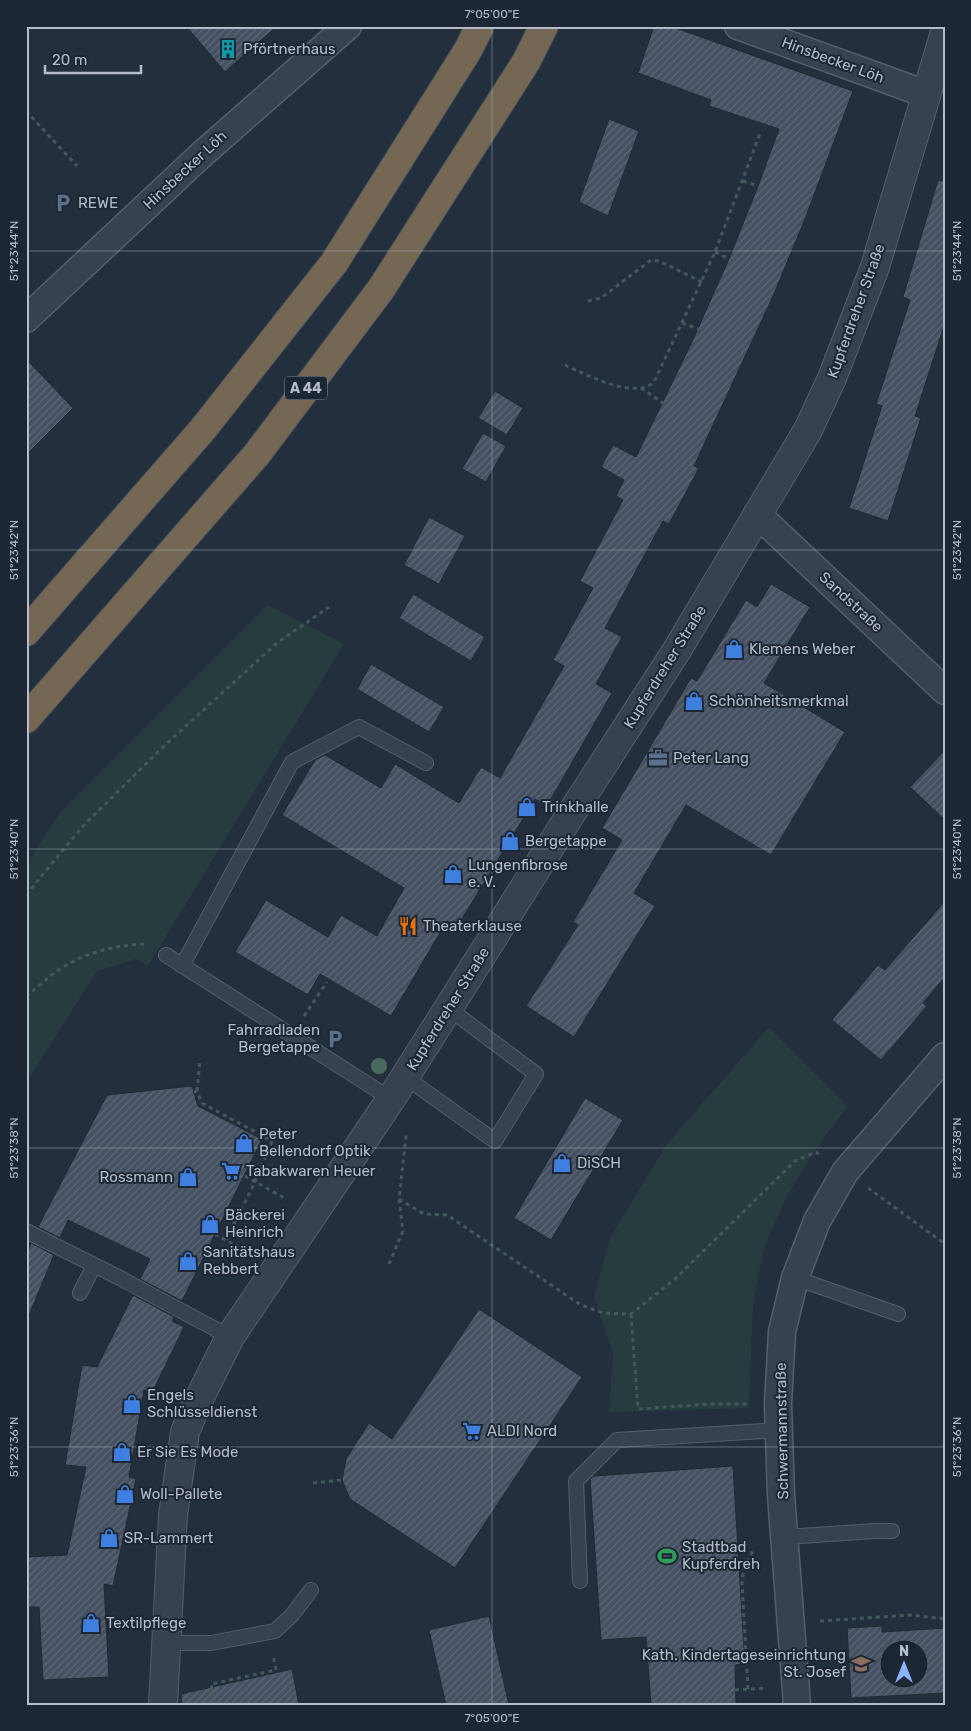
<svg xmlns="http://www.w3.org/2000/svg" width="971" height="1731" font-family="Rubik,sans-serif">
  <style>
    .park { fill: #263c3f }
    .building { fill: url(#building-hatch); stroke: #1f2835; fill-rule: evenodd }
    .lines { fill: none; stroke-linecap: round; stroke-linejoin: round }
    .service-casing { stroke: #565f6c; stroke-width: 16 }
    .minor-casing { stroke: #565f6c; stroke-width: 29 }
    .tertiary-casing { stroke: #565f6c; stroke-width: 30 }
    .motorway-casing { stroke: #434c59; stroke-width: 30 }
    .path { stroke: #44595c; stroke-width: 3; stroke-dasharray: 4 4; stroke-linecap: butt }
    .service { stroke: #38414e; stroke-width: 14 }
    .minor { stroke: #38414e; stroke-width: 26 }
    .tertiary { stroke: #38414e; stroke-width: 28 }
    .motorway { stroke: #746855; stroke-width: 28 }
    .tree { fill: #4b6a5d }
    .ticks { fill: none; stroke: #b4bcc9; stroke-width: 1; stroke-opacity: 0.45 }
    .labels { text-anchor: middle; stroke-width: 4; stroke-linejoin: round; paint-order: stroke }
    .shield { fill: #1d2633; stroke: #878f9c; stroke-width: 1 }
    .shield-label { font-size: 14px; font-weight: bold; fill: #b4bcc9 }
    .poi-label { font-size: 15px; fill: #b4bcc9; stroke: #1d2633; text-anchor: start }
    .street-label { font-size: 15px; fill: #b4bcc9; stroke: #1d2633 }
    .neatline { fill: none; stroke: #b4bcc9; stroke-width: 2 }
    .ticks-label { font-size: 12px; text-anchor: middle; fill: #b4bcc9 }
  </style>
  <defs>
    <pattern id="building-hatch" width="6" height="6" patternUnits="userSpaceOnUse" patternTransform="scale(1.25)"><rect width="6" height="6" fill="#455162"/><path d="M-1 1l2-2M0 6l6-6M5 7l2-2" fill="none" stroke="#5d6877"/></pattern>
  </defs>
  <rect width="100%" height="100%" fill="#242f3e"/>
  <path class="park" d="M268 605 344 644 148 966 136 959 97 971 26 1083V865L59 814Z
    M769 1027 848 1106 815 1150 786 1198 764 1248 753 1304 749 1408 609 1412 613 1354 594 1296 611 1236 667 1144Z"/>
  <path class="building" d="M186 26H277L225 72Z
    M654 26H670L853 91 805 219 774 294 694 466 699 468 669 524 663 521 605 628 622 637 596 684 612 693 547 806 535 799 457 927 447 921 391 1016 320 974 308 995 235 952 266 900 328 937 341 915 377 936 404 888 282 815 315 760 325 755 381 788 395 764 459 803 481 767 500 778 564 666 553 660 593 588 580 581 623 500 616 496 624 480 601 467 613 445 636 457 691 344 729 259 758 186 779 129 709 106 711 100 638 73Z
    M609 119 639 131 608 216 579 202Z
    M938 180 945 181V323L915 416 921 418 888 521 849 508 882 406 876 404 910 300 903 297Z
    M26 359 73 408 26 455Z
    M495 391 523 408 507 435 478 418Z
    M483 433 506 446 486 482 462 469Z
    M429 517 465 536 439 584 404 565Z
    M771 584 810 607 764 683 845 732 771 855 686 805 634 893 655 906 574 1037 526 1006 578 925 573 922 622 840 602 828 691 678 697 681 746 600 757 607Z
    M413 594 485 637 471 661 399 618Z
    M371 664 444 707 429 732 357 689Z
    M945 750V820L910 787Z
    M945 901V977L923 1003 927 1006 881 1060 832 1020 878 965 885 970Z
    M192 1086 198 1106 262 1139 182 1301 140 1279 150 1259 68 1220 60 1238 38 1227 107 1095Z
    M585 1098 623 1120 551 1240 514 1218Z
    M31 1243 54 1255 27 1320 26 1256Z
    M133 1295 174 1317 172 1321 184 1327 152 1393 144 1390 129 1477 136 1479 113 1586 104 1584 109 1677 43 1680 39 1607H26V1557L67 1555 86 1467 65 1465 82 1365 97 1367Z
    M479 1309 582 1377 455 1568 350 1499 342 1480 346 1459 369 1423 392 1439Z
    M733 1466 745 1664 735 1665 736 1705H651L646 1637 601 1640 590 1479 594 1476Z
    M489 1616 509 1705H446L429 1630Z
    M882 1626V1632L945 1628V1693L851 1698 847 1628ZM888 1648H918V1678H888Z
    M292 1669 299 1705H182L181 1694Z"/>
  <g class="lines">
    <g class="service-casing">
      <path id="service" d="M166 955 391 1099
        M182 966 292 762 359 727 426 763
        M405 1077 495 1141 536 1074 448 1008
        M26 1231 120 1278 230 1337
        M795 1278 898 1314
        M80 1293 94 1266
        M785 1537 875 1531H892
        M580 1581 576 1481 617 1440 779 1430
        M165 1643H211L275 1631 292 1615 311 1590"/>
    </g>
    <g class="minor-casing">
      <path id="minor" d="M738 26 926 94
        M26 319 200 156 348 26
        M757 514 945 691
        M797 1705 781 1495 778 1404 782 1332 795 1278 817 1221 845 1172 945 1056"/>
    </g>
    <g class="tertiary-casing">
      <path id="tertiary" d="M163 1705 173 1515 185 1432 198 1401 230 1337 391 1099 569 817 677 650 808 430 832 378 875 267 945 32"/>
    </g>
    <g class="motorway-casing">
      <path id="motorway" d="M26 632 203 429 334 263 468 50 480 26
        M26 719 257 454 381 289 526 62 544 26"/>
    </g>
    <path class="path" d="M26 111 77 166
      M743 181 758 186
      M715 252 729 259
      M588 301 601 298 651 260 659 261 702 282
      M682 323 698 329
      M565 365C587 375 634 400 654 382L715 252 761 131
      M641 388 663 403
      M26 895 83 826 164 746 277 643 329 607
      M26 996C37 988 46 979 57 971 83 953 115 945 146 944
      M304 1016 327 982
      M197 1091 200 1060
      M194 1092 197 1091 202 1103 272 1141 255 1182 226 1240
      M245 1176 286 1199
      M868 1188 945 1244
      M399 1199 424 1214 447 1215 581 1305 603 1313 631 1314 675 1279 795 1161 816 1152 820 1155
      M215 1234 250 1254
      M389 1264 403 1231 399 1199 406 1136 405 1132
      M631 1314 638 1409 711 1404H747
      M313 1483 342 1480
      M820 1621 911 1615 945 1619
      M748 1689 742 1583 744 1567 754 1549
      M735 1690 766 1688
      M215 1705 211 1684 276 1670 273 1655"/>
    <use href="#service" class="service"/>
    <use href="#minor" class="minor"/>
    <use href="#tertiary" class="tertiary"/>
    <use href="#motorway" class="motorway"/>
  </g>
  <circle class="tree" cx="379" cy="1066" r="8"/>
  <path class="ticks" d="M492 26V1705M26 251H945M26 550H945M26 849H945M26 1148H945M26 1447H945"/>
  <defs>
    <g id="building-bare" transform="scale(1.5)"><path d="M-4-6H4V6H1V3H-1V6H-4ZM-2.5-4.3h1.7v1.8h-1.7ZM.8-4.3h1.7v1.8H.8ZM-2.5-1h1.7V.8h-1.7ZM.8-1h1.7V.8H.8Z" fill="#0f9aa8" stroke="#1d2633" stroke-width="2.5" paint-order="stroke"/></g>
    <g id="parking-bare" transform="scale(1.5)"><path d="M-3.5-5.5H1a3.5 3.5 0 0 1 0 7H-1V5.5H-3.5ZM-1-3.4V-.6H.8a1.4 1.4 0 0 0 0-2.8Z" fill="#5c6f8a" stroke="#1d2633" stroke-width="2.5" paint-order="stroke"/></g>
    <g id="shop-bare" transform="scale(1.5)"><path d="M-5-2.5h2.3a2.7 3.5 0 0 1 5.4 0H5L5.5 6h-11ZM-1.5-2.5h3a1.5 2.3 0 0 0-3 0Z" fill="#3f7fe0" stroke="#1d2633" stroke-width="2.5" paint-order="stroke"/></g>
    <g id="office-bare" transform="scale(1.5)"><path d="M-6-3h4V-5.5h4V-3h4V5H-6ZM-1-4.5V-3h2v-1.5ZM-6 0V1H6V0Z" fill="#5c6f8a" stroke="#1d2633" stroke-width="2.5" paint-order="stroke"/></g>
    <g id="restaurant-bare" transform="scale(1.5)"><path d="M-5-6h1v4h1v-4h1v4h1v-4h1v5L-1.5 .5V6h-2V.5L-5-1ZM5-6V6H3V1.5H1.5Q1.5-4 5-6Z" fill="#e8710a" stroke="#1d2633" stroke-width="2.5" paint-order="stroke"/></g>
    <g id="supermarket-bare" transform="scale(1.5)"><path d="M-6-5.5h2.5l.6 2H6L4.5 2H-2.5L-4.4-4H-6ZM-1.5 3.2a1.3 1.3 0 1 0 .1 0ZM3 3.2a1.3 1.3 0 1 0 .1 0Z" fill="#3f7fe0" stroke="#1d2633" stroke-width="2.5" paint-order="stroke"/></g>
    <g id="stadium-bare" transform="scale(1.5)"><path d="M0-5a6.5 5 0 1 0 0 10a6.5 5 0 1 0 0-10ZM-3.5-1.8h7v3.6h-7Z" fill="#2e9e5b" stroke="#1d2633" stroke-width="2.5" paint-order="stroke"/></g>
    <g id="school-bare" transform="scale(1.5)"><path d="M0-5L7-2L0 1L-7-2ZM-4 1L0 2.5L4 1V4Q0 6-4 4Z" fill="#8d6e63" stroke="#1d2633" stroke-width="2.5" paint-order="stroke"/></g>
  </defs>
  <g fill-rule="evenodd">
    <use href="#building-bare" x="228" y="49"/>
    <use href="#parking-bare" x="63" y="203"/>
    <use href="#shop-bare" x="734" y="649"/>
    <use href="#shop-bare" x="694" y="701"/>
    <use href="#office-bare" x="658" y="758"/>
    <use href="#shop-bare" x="527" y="807"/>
    <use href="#shop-bare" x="510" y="841"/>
    <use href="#shop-bare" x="453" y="874"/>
    <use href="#restaurant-bare" x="408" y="926"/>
    <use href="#parking-bare" x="335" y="1039"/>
    <use href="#shop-bare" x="244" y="1143"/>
    <use href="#shop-bare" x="562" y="1163"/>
    <use href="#supermarket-bare" x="231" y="1171"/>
    <use href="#shop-bare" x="188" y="1177"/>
    <use href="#shop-bare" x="210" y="1224"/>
    <use href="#shop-bare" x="188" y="1261"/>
    <use href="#shop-bare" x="132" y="1404"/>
    <use href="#supermarket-bare" x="472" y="1431"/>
    <use href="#shop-bare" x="122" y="1452"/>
    <use href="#shop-bare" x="125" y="1494"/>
    <use href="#shop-bare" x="109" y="1538"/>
    <use href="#stadium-bare" x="667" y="1556"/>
    <use href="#shop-bare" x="91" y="1623"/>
    <use href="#school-bare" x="861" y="1664"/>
  </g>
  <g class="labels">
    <rect class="shield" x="285" y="376.5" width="42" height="23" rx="4"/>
    <g class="shield-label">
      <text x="306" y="393">A 44</text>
    </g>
    <g class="poi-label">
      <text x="243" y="54">Pförtnerhaus</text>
      <text x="78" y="208">REWE</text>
      <text x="749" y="654">Klemens Weber</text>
      <text x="709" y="706">Schönheitsmerkmal</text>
      <text x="673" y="763">Peter Lang</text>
      <text x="542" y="812">Trinkhalle</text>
      <text x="525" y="846">Bergetappe</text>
      <text x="468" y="870">Lungenfibrose<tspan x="468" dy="17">e. V.</tspan></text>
      <text x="423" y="931">Theaterklause</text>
      <text x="320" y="1035" text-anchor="end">Fahrradladen<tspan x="320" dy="17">Bergetappe</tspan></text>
      <text x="259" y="1139">Peter<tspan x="259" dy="17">Bellendorf Optik</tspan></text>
      <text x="577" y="1168">DiSCH</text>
      <text x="246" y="1176">Tabakwaren Heuer</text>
      <text x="173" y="1182" text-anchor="end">Rossmann</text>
      <text x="225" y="1220">Bäckerei<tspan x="225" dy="17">Heinrich</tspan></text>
      <text x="203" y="1257">Sanitätshaus<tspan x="203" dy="17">Rebbert</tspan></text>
      <text x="147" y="1400">Engels<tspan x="147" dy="17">Schlüsseldienst</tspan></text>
      <text x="487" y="1436">ALDI Nord</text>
      <text x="137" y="1457">Er Sie Es Mode</text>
      <text x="140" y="1499">Woll-Pallete</text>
      <text x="124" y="1543">SR-Lammert</text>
      <text x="682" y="1552">Stadtbad<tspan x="682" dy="17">Kupferdreh</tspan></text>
      <text x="106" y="1628">Textilpflege</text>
      <text x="846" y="1660" text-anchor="end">Kath. Kindertageseinrichtung<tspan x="846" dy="17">St. Josef</tspan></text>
    </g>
    <g class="street-label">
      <text transform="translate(833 60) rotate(20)" y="5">Hinsbecker Löh</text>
      <text transform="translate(185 170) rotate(-43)" y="5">Hinsbecker Löh</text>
      <text transform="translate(856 311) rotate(-70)" y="5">Kupferdreher Straße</text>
      <text transform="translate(851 602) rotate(43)" y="5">Sandstraße</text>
      <text transform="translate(665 667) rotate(-58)" y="5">Kupferdreher Straße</text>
      <text transform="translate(448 1009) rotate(-58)" y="5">Kupferdreher Straße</text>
      <text transform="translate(782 1431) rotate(-91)" y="5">Schwermannstraße</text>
    </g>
  </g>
  <rect width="971" height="1731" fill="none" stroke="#1d2633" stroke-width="55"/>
  <g transform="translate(904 1664)"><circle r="24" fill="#1d2633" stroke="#59626f"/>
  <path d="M0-4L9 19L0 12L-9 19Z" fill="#8ab4f8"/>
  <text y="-8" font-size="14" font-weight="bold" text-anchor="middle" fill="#b4bcc9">N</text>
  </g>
  <path d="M45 65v8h96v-8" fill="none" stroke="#b4bcc9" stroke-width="2.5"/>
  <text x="52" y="65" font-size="15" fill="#b4bcc9" stroke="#1d2633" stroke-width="4" paint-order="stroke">20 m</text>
  <rect x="28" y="28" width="916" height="1676" class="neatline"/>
  <g class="ticks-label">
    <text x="492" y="18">7°05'00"E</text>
    <text transform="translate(14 251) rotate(-90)" y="4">51°23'44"N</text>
    <text transform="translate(957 251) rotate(-90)" y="4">51°23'44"N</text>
    <text transform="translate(14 550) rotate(-90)" y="4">51°23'42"N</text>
    <text transform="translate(957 550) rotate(-90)" y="4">51°23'42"N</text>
    <text transform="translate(14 849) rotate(-90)" y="4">51°23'40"N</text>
    <text transform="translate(957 849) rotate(-90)" y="4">51°23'40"N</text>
    <text transform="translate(14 1148) rotate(-90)" y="4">51°23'38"N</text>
    <text transform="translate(957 1148) rotate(-90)" y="4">51°23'38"N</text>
    <text transform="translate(14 1447) rotate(-90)" y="4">51°23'36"N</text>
    <text transform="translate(957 1447) rotate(-90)" y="4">51°23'36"N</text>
    <text x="492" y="1722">7°05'00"E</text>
  </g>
</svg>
